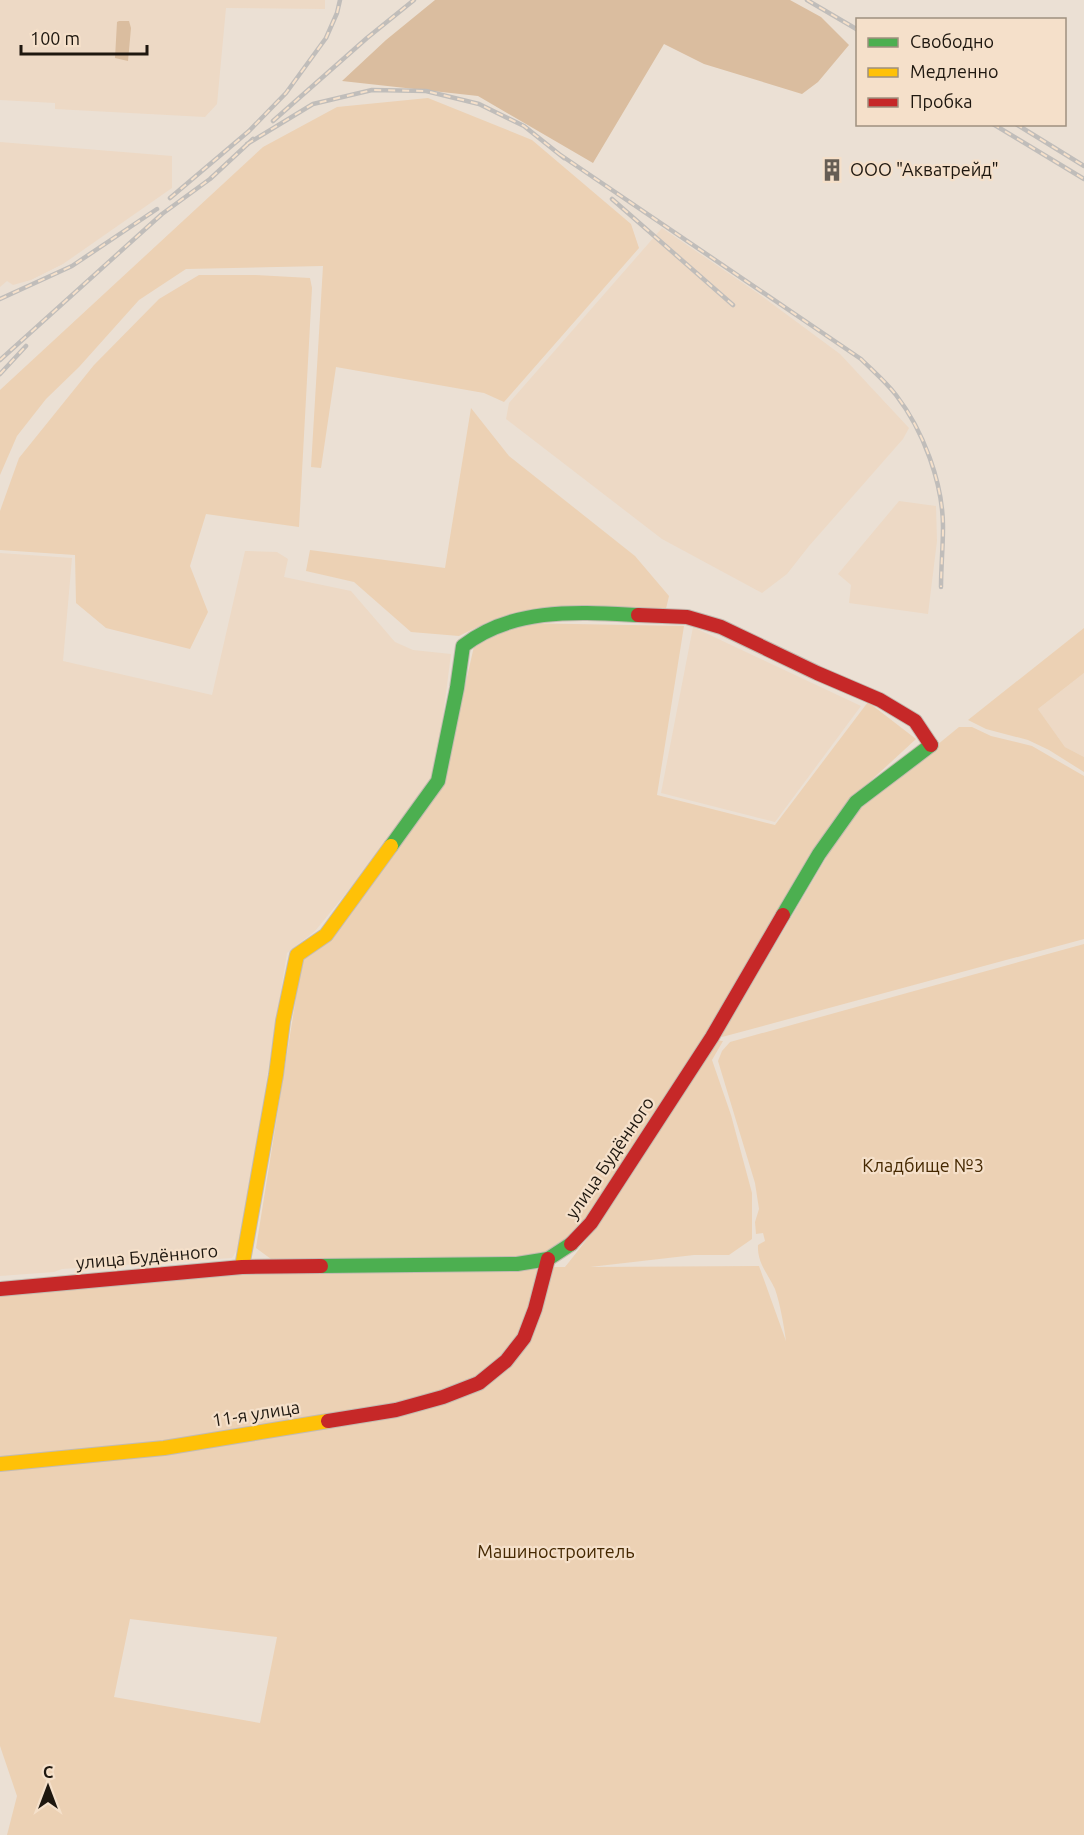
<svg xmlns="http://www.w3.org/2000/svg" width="1084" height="1835" font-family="Ubuntu,sans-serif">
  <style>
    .built { fill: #edd9c5 }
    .green { fill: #ecd1b4; fill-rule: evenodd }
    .forest { fill: #dabd9f }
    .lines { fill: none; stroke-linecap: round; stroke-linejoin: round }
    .fast-casing { stroke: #c3bbb1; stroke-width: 16 }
    .slow-casing { stroke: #c3bbb1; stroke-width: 16 }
    .jam-casing { stroke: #c3bbb1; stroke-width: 16 }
    .fast { stroke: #4caf50; stroke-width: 14 }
    .slow { stroke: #ffc107; stroke-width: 14 }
    .jam { stroke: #c62828; stroke-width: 14 }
    .rail-casing { stroke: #c0bdba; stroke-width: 4.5 }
    .rail { stroke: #f5e0ca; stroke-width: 2; stroke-dasharray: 7; stroke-linecap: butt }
    .labels { text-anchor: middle; stroke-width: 4.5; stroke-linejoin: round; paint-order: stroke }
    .poi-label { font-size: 18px; fill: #1e170f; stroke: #f5e0ca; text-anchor: start }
    .street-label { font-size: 18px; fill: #1e170f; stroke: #f5e0ca }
    .park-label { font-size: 18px; fill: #452801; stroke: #f5e0ca }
  </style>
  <rect width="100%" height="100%" fill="#ebe0d4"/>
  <path class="built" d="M0 0H325V9L226 8 217 104 205 117 55 109V103L0 100Z
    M0 142 172 156V188L63 264 31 280 13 285 7 281 0 287Z
    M662 228 759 294 840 354 909 428 903 439 809 546 787 574 762 593 662 539 506 419 509 403Z
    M899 501 936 506 937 541 928 614 849 603 851 585 838 574Z
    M245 551 277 552 288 559 284 577 351 591 395 642 413 650 451 654 440 740 431 778 366 869 315 931 287 953 246 1208 239 1247 232 1258 62 1269 54 1272 0 1276V553L72 558 63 661 212 695Z
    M693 627 861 706 775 822 661 793Z
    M1084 673V757L1065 747 1038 709Z"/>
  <path class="green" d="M428 98 532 140 631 224 639 248 504 402 484 393 336 367 321 468 311 467 323 266 186 269 139 300 79 367 46 399 17 436 0 475V390L263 147 337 107Z
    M199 275H256L310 278 312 288 299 527 206 514 190 566 208 612 190 649 106 628 76 603 75 555 0 550V511L19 458 94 365 159 299Z
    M471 408 509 456 635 556 669 596 665 613 557 607 490 621 459 636 411 632 354 582 306 571 310 550 445 568Z
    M519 623 684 626 657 795 775 825 868 702 916 739 852 798 700 1045 582 1227 539 1256 271 1259 256 1248 302 960 340 928 443 782 475 642Z
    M1084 628V673L1038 709 1065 747 1084 757V772L1049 750 1028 740 986 729 968 720Z
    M959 727H972L991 736 1032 746 1084 776V939L722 1037V1035L839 836 860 808Z
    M1084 944V1835H7L17 1796 0 1746V1294L239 1268 565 1267C623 1197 667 1117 714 1040L723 1041 712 1060 731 1115 752 1193V1239L729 1255H694L590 1267 759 1266 786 1341C784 1326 780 1303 775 1289 768 1274 757 1263 758 1245L765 1241 763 1233 756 1234 755 1222 759 1209 755 1183 718 1061 722 1051 730 1042ZM130 1619 277 1637 260 1723 114 1697Z"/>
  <path class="forest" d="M435 0H790L821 17 849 45 818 82 802 94 704 64 664 44 593 163 478 96 342 81 386 40Z
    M119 21H129L131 28 128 61 115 58 117 22Z"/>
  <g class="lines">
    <g class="fast-casing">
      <path id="fast" d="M391 846 438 781 457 688 463 646C513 607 578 612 638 615
        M783 915 819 854 856 802 931 745
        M321 1266 517 1264 548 1259 571 1244"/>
    </g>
    <g class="slow-casing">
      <path id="slow" d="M242 1267 276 1075 283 1021 297 955 326 935 391 846
        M0 1464 164 1448 328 1421"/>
    </g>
    <g class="jam-casing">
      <path id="jam" d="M638 615 687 617 721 627 817 673 880 700 915 721 931 745
        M571 1244 591 1223 712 1037 783 915
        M0 1289 242 1267 321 1266
        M328 1421 396 1410 443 1397 479 1383 506 1361 524 1338 535 1309 548 1259"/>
    </g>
    <use href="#fast" class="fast"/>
    <use href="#slow" class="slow"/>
    <use href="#jam" class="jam"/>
    <g class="rail-casing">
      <path id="rail" d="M807 0 858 30
        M273 121 367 38 414 0
        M993 124 1084 179
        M1016 124 1084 166
        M247 144 313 104 372 90 426 91 479 104 524 126 564 158
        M559 154 861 359C873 371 886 382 896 395 923 430 943 483 943 527 943 547 941 567 941 587
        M170 198 249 131 286 93 326 38 337 13 340 0
        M612 199 733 305
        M0 299 72 266 157 209
        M0 360 162 214 210 179 253 139
        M0 374 26 346"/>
    </g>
    <use href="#rail" class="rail"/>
  </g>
  <defs>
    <g id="building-bare" transform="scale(1.8)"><path d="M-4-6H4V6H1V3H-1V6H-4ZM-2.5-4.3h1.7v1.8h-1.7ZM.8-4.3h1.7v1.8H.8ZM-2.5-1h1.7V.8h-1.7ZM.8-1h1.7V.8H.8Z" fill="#665d54" stroke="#f5e0ca" stroke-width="2.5" paint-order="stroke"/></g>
  </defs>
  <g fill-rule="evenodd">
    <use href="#building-bare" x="832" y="170"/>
  </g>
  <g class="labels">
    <g class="poi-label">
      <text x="850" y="176">ООО "Акватрейд"</text>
    </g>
    <g class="street-label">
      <text transform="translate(610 1158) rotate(-56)" y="6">улица Будённого</text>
      <text transform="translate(147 1257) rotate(-5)" y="6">улица Будённого</text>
      <text transform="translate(256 1414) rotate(-9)" y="6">11-я улица</text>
    </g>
    <g class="park-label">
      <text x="923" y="1172">Кладбище №3</text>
      <text x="556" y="1558">Машиностроитель</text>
    </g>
  </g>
  <rect x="856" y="18" width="210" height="108" fill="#f5e0ca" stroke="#9f907f" stroke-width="1.5"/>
  <rect x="868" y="38" width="30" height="9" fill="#4caf50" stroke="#9f907f" stroke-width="1.5"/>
  <text x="910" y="48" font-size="18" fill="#1e170f">Свободно</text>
  <rect x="868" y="68" width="30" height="9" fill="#ffc107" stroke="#9f907f" stroke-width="1.5"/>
  <text x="910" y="78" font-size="18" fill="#1e170f">Медленно</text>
  <rect x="868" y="98" width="30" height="9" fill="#c62828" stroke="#9f907f" stroke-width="1.5"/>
  <text x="910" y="108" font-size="18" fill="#1e170f">Пробка</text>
  <g transform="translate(48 1787)" stroke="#f5e0ca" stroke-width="4.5" paint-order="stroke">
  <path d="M0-4.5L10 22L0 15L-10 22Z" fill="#1e170f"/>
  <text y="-9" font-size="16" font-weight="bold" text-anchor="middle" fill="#1e170f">С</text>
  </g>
  <path d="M21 45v9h126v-9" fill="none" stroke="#1e170f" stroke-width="3"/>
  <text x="30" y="45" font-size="18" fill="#1e170f" stroke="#f5e0ca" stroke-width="4.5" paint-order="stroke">100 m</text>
</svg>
